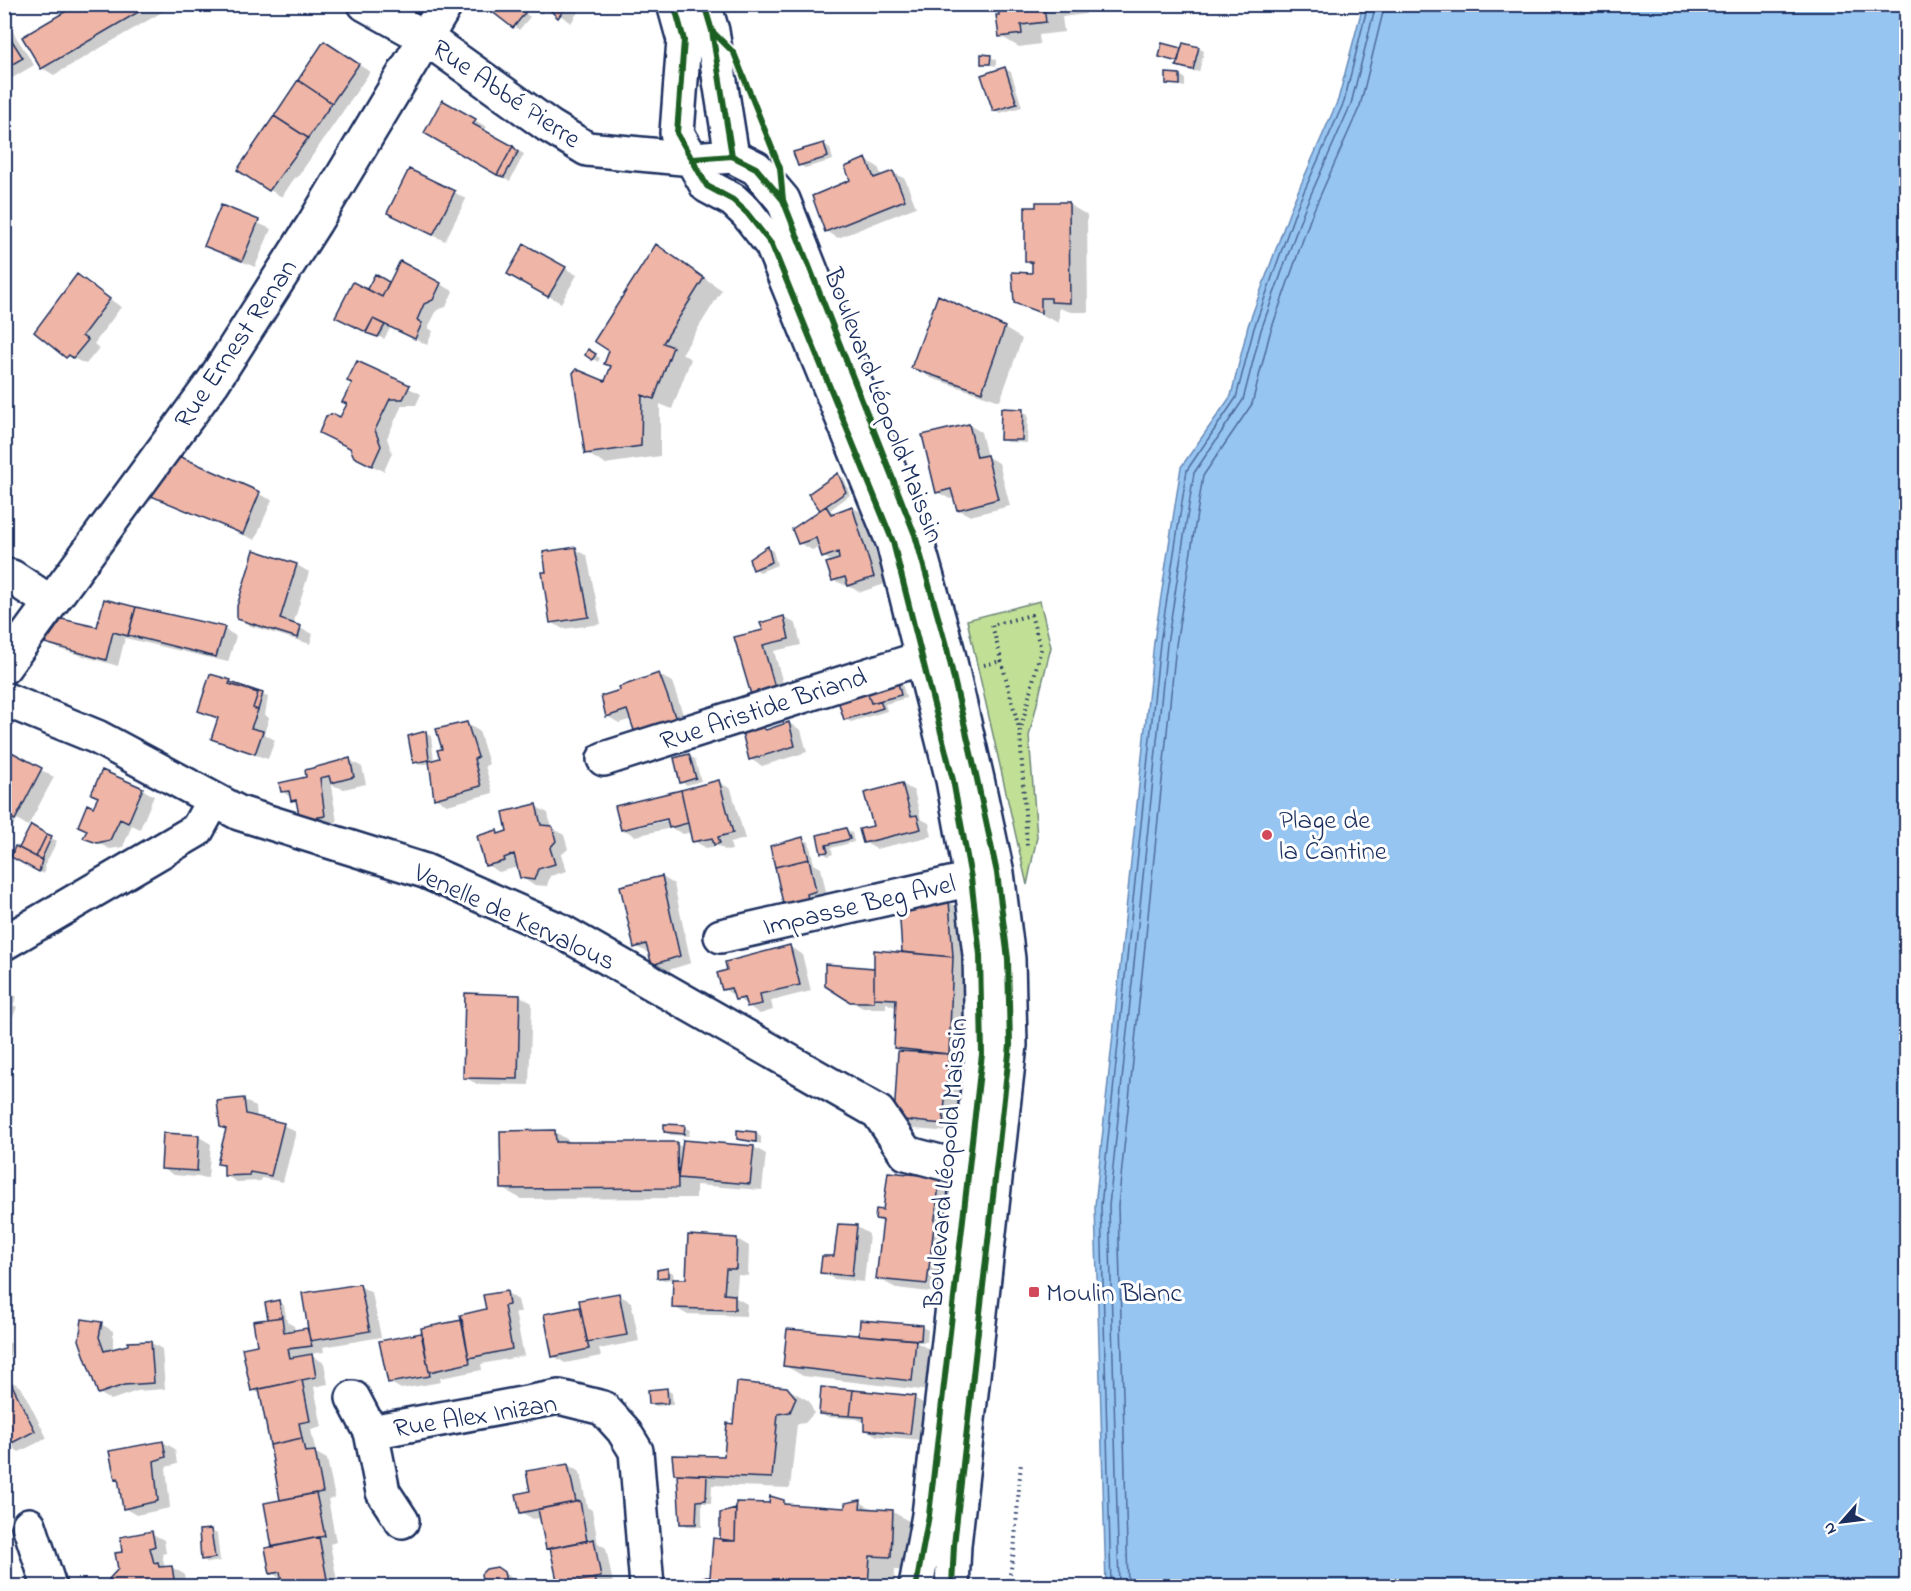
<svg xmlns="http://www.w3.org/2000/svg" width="1911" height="1591" font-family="'Indie Flower',sans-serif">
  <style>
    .green { fill: #c2df96; stroke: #6e877a; stroke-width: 1.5 }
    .water { fill: #97c5f1; stroke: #6589b6; stroke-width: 1.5 }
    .shadow { fill: #0003; fill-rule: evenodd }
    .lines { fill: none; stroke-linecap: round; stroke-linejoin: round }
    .shore { stroke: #4d6b99; stroke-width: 1.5 }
    .building { fill: #efb6a7; stroke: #1b2f5e; stroke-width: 1.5 }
    .minor-casing { stroke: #1b2f5e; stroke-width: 38 }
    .path { stroke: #1b2f5e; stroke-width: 4; stroke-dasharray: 1.5 4.5; stroke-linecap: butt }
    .minor { stroke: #fff; stroke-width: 33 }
    .cycleway-casing { stroke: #fff; stroke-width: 10 }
    .cycleway { stroke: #1b5e20; stroke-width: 6 }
    .poi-dot { fill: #d1495b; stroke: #fff; stroke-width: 2 }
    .labels { text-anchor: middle; stroke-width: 6; stroke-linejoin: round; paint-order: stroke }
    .street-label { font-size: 27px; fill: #1b2f5e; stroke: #fff }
    .poi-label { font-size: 27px; fill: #1b2f5e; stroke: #fff; text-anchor: start }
  </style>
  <rect width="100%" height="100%" fill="#fff"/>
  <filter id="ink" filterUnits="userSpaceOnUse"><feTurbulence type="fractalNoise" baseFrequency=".0167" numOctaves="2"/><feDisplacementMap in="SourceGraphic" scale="12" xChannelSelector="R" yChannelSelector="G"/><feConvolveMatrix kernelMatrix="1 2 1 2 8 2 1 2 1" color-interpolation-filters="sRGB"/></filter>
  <g filter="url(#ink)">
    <path class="green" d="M1040 601 1051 647 1029 736 1037 837 1027 885 967 620Z"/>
    <path class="water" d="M1363 5H1906V1586H1106L1095 1206 1154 642 1181 467 1231 396 1248 326 1292 205 1338 100Z"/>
    <path class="shadow" d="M81 4H176L54 75 42 68Z
      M514 4 530 17 519 30 514 26Z
      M526 4H583L571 23 548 6 541 14Z
      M998 4H1085L1086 14 1062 17 1064 32 1039 35 1040 44 1019 47 1000 36Z
      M4 18 34 65 4 83Z
      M1163 45 1182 50 1198 48 1204 51 1199 72 1184 69 1178 65 1179 63 1161 56Z
      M337 50 370 72 297 178 295 177 282 197 270 190Z
      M990 57 996 60V66L982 63Z
      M1005 69 1011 72 1022 107 1000 113 995 110Z
      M1179 75 1185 78V87L1168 83Z
      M442 102 487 127 484 132 524 154 510 181 426 132Z
      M824 144 830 148 833 160 805 168 799 165Z
      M866 160 878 167 882 177 892 172 905 179 916 207 838 238 826 231Z
      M454 192 466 199 445 241 401 220Z
      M1068 204 1087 215 1088 312H1071L1059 308V323L1015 302 1034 274V266L1027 261Z
      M222 207 271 229 255 267 206 246Z
      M525 246 577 275 561 303 509 274Z
      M657 246 722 290 682 354 691 359 672 409 660 404V456L605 464 586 453 613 367 605 363Z
      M78 276 121 307 94 344 99 348 86 364 67 356Z
      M376 276 390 284H440L453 291 446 307 437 310 428 328 433 331 427 345 391 327 384 339 349 324 375 295Z
      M1004 328 1022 339 1000 401 931 378 913 367Z
      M589 352 600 358 598 362 587 355Z
      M358 363 421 394 416 405H402L387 438 392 453 384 471 368 464 341 419 349 404Z
      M1022 411 1028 414 1027 443 1007 442 1001 439Z
      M969 425 981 432 987 457 999 463 1010 506 970 516 958 509 955 498 950 499 937 492Z
      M179 458 272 500 255 540 153 495Z
      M838 475 844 478 850 495 830 510 836 514 852 507 864 514 885 584 861 592 833 580V562L824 557 820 547 812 550 799 543 822 510 810 494Z
      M768 548 773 551 777 565 760 572 755 569Z
      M575 549 587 556 601 624 563 629 551 622Z
      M255 552 297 565 309 572 293 625 313 634 310 644 251 626 238 619Z
      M784 617 796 624 801 645 774 651 787 698 753 697 765 631Z
      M98 629H224L236 636 228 662 125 638 118 666 59 649 47 642Z
      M211 675 268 697 265 715 269 718 264 734 275 740 268 759 225 745 213 738 219 720 199 710Z
      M659 675 672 682 688 729 632 719 619 723 607 716Z
      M897 679 902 683 906 698 885 704 887 711 851 722 845 719Z
      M789 723 801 730 807 752 762 766 750 759 756 724 767 731Z
      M467 724 479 731 489 764 485 766 493 793 447 805 435 798 431 763 420 765 414 762 425 733 431 736 434 761 442 759 444 750Z
      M4 750 54 777 28 826 17 819 5 840Z
      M689 756 695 759 701 781 687 785 681 782Z
      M350 760 362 767 366 784 344 789 331 785 337 822 313 826 298 803 282 791Z
      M719 782 731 789 745 839 730 843 732 850 727 851 718 846 706 848 694 841 692 832 683 834 671 828 635 836 623 829ZM674 816 675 819 630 829V826Z
      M902 784 914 791 921 819 929 823 932 836 876 849 864 842Z
      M142 789 154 796 140 829 132 825 123 847 110 849 85 837 99 797Z
      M535 806 548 813 551 827 564 835 568 849 561 855 567 871 550 876 547 886 533 885 521 877 518 867 499 872 487 865 497 832 502 835 508 832Z
      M31 827 57 841 46 863 44 874 13 857 20 850Z
      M846 829 852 833 854 842 831 848 833 854 828 856 822 852 819 836Z
      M803 839 809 842 814 864 821 868 827 897 799 918Z
      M662 877 674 884 691 963 665 971 653 964 650 953 636 947Z
      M949 902 967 912 971 967 962 1133 914 1129 896 1118 900 1050 896 1048 897 1008 886 1003V1008H863L850 1001 876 969 904 954 900 907Z
      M790 947 802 954 811 991 771 1001 773 1010 760 1014 724 989Z
      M4 989 17 997 13 1005 17 1007 13 1017 9 1016 4 1027V1006L8 998 4 999Z
      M520 996 532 1003 529 1085 477 1084 464 1077Z
      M244 1100 256 1107 257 1119 283 1125 296 1132 283 1182 262 1178 261 1181 237 1182 225 1175V1167L219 1163 227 1130 221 1127Z
      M684 1127 690 1130 689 1136 671 1135 665 1132Z
      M555 1132 573 1143 677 1144 683 1148 754 1147 766 1154 762 1190 696 1185V1198L521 1199 502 1188Z
      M756 1133 761 1137V1144L738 1138Z
      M199 1137 211 1144 208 1178 174 1175 162 1168Z
      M940 1179 958 1190 946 1294 896 1288 877 1278 884 1223 876 1219Z
      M857 1227 869 1234 864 1282 834 1279 821 1272 836 1258Z
      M690 1237 737 1239 749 1246 748 1276 738 1275 736 1298 747 1304 746 1316 686 1314 674 1307 687 1281Z
      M668 1270 673 1273 674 1279 664 1280 659 1277Z
      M360 1286 372 1293 381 1337 323 1347 324 1352 309 1354 324 1363 328 1384 314 1387 322 1427 311 1430 316 1453 327 1459 335 1498 328 1499 336 1542 330 1544 338 1586H284L283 1580 272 1573 281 1501 262 1395 253 1390 259 1346 279 1302 284 1305 287 1322 294 1326 295 1332 309 1329Z
      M506 1292 518 1300 521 1312H515L524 1356 481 1364 482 1370 440 1378 441 1382 401 1389 389 1382 381 1342 463 1322 488 1311Z
      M619 1295 631 1302 639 1341 599 1349 601 1356 565 1363 553 1356 546 1315 582 1308Z
      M862 1322 922 1327 928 1330 927 1342H916L934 1352 930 1391 803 1376 784 1365 861 1336Z
      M101 1324 113 1331V1350L150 1342 162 1349 165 1389 137 1391 111 1400 99 1393 81 1340Z
      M4 1340 12 1344 8 1369 4 1368Z
      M9 1380 21 1387 47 1438 19 1452 4 1441V1383Z
      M739 1384 790 1390 809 1401 814 1413 805 1423 797 1424 790 1488 712 1485 711 1503H702V1527L687 1526 682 1523 678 1475 675 1473 726 1458 734 1425Z
      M667 1390 672 1393 673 1405 656 1406 651 1403Z
      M914 1398 927 1405 922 1440 877 1436 865 1429 866 1423 857 1419 826 1417 821 1413Z
      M163 1442 175 1449 177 1464 166 1467 170 1508 136 1515 124 1508 120 1480 116 1478Z
      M568 1465 580 1472 587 1507 592 1510 598 1543 606 1548 613 1584 607 1586H560L541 1518 533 1519 521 1512 532 1493Z
      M783 1501 792 1506 846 1509 860 1502 876 1511 893 1512 917 1526 915 1570H895L894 1586H705V1579H711L729 1542 771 1505Z
      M211 1531 217 1534 220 1561 208 1563 203 1559Z
      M151 1533 164 1540 166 1553 162 1554 165 1568 171 1567 184 1574 186 1586H112L111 1579 120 1569 124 1553Z
      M497 1568 516 1581 517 1586H474L473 1583 484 1582Z"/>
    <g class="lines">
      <path class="shore" d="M1111 1586 1101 1206 1160 643 1187 470 1236 398 1254 328 1297 207 1344 102 1368 4
        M1119 1586 1109 1206 1167 644 1194 473 1243 400 1261 330 1304 210 1351 104 1376 4
        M1128 1586 1118 1206 1176 645 1203 476 1252 404 1270 333 1312 214 1360 106 1385 4"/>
    </g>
    <path class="building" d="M78 4H152L41 69 22 37Z
      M488 4H515L525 13 513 28 486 7Z
      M544 4H568L558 18Z
      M998 4H1068L1044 7 1046 22 1021 25 1022 34 999 37 996 15H999Z
      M4 28 23 58 4 69Z
      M324 41 359 64 332 103 298 80Z
      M1162 43 1181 48 1178 62 1159 57Z
      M1183 43 1199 47 1193 70 1176 66Z
      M981 54 991 55 990 64H981Z
      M1005 67 1017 104 993 111 981 75Z
      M1166 73 1180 74V85L1166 84Z
      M298 80 332 103 308 138 274 116Z
      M442 100 476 119 473 124 513 146 497 175 424 133Z
      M274 116 308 138 269 191 237 170Z
      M824 143 828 157 798 166 793 152Z
      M513 146 518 152 504 177 497 175Z
      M866 158 874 178 893 171 905 200 825 232 812 196 850 180 845 167Z
      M409 169 455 191 433 235 387 213Z
      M1036 202H1069L1070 303 1051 302V298H1041V313L1014 303 1012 272 1032 273V262H1025V207H1036Z
      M221 205 259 220 242 261 204 246Z
      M524 244 566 267 548 297 507 274Z
      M656 244 704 278 663 343 673 347 654 399 642 395 641 446 585 454 573 373 576 369 605 381 611 366 604 364 609 351 594 341Z
      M400 261 441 283 433 300 424 304 417 320 422 323 415 339 373 319 366 332 335 317 353 282 382 297Z
      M77 274 110 299 82 336 88 340 73 358 69 355 66 358 34 332Z
      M375 274 389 282 382 297 367 289Z
      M938 295 1005 327 982 392 911 368Z
      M373 319 385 325 378 337 366 333Z
      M588 349 596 354 592 360 585 355Z
      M357 361 410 385 403 399H390L375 430 381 446 372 466 354 457 350 448 319 433 326 416 334 414 340 417 347 404 342 402 352 383 347 381Z
      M1001 408 1023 409 1022 440H1000Z
      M969 424 977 457 987 455 998 499 957 510 951 489 936 493 922 435Z
      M179 456 260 492 243 534 151 496Z
      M838 473 846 492 820 510 808 494Z
      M826 506 831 514 852 506 874 577 848 586 845 577 832 581 826 563 839 559 838 552 822 558 816 538 798 544 792 529Z
      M768 546 772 562 753 570 749 559Z
      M576 547 589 617 550 623 542 572H546L543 552Z
      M254 550 297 564 280 619 301 626 298 638 237 619V606Z
      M104 599 136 607 128 636 113 632 106 660 45 643 62 619 97 627Z
      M136 607 225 627 216 657 128 635Z
      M784 616 789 639 763 645 776 691 752 698 734 637 763 630 760 623Z
      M659 673 677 722 636 736 627 710 606 717 601 696 620 690 619 687Z
      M210 674 231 680 229 684 258 693 253 708 258 710 251 728 263 731 255 754 211 739 218 718 198 711Z
      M897 678 901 695 871 703 866 688Z
      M230 682 263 693 258 710 253 708 258 693 229 684Z
      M866 688 871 703 880 701 883 708 844 720 837 697Z
      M467 722 478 757 474 759 481 786 434 799 429 761 440 758 437 750 442 749 436 729Z
      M789 722 795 746 749 760 741 728 756 723 766 730Z
      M426 731 429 760 413 763 408 736Z
      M4 748 42 768 15 820 4 814Z
      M689 754 696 778 680 783 674 758Z
      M350 758 354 777 331 783 329 776 320 778 325 816 300 820 296 800 291 801 289 791 281 792 279 783 306 777 305 770Z
      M102 770 143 788 128 823 120 819 110 840 97 843 83 838 87 830 78 826 87 804 93 807 98 797 91 794Z
      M719 780 733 833 718 837 720 843 714 845 712 838 692 842 681 790Z
      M902 783 911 816 917 815 921 829 863 843 859 829 873 826 864 793Z
      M681 790 688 823 669 828 667 819 621 830 615 806Z
      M536 804 541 825 552 826 556 841 550 848 555 864 538 869 534 880 520 878 514 854 504 858 505 861 485 866 477 836 497 830 498 834 507 831 503 812Z
      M31 825 47 834 36 857 19 848Z
      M846 828 850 839 826 845 828 852 821 853 817 835Z
      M47 834 52 836 41 860 36 857Z
      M803 837 809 859 775 867 770 846Z
      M15 846 42 860 39 872 11 857Z
      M809 859 816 891 807 894 809 906 785 912 775 867Z
      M662 876 680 956 652 965 646 944 634 948 620 886Z
      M949 900 953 957 902 952 899 905Z
      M790 945 800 985 760 994 762 1004 747 1007 744 998 735 1000 731 988 722 990 717 973 727 970 725 962Z
      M874 950 953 957 949 1054 894 1048 896 999 874 998Z
      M825 964 874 968V1002H850L825 986Z
      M465 993 520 995 518 1079 463 1078Z
      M898 1051 949 1054 943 1124 894 1119Z
      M244 1098 246 1114 284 1123 271 1176 250 1172 249 1175 224 1176V1165L217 1164 226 1129 220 1127 217 1101Z
      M664 1124 685 1125 684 1134 664 1132Z
      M555 1130 556 1142H677L678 1188 501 1189 500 1131Z
      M737 1130 756 1132V1142L737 1139Z
      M163 1133 199 1135 197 1171 161 1169Z
      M683 1140 754 1146 750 1184 678 1178Z
      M888 1172 940 1177 927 1284 876 1279 883 1220 875 1219 876 1209 883 1210Z
      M838 1224 857 1225 852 1276 820 1273 822 1256H834Z
      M688 1235 737 1238 736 1269H726L724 1294 735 1295V1310L672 1308 673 1279H686Z
      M668 1268V1277L657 1278V1270Z
      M360 1284 370 1331 310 1341 302 1293Z
      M507 1291 509 1305 504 1306 512 1349 469 1358 460 1315 486 1309 483 1295Z
      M619 1293 627 1335 587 1342 579 1300Z
      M279 1300 282 1317 268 1319 265 1303Z
      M580 1307 589 1349 552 1357 544 1314Z
      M282 1317 284 1332 307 1328 312 1346 288 1349 290 1358 312 1354 316 1377 251 1391 242 1348 257 1345 253 1321Z
      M82 1319 102 1322 99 1337 104 1351 128 1345V1342L151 1341 154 1383 124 1385 98 1394 79 1340Z
      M462 1320 470 1363 429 1372 421 1328Z
      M860 1320 922 1325 921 1340 859 1335Z
      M787 1329 916 1340 912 1381 783 1366Z
      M421 1333 430 1376 388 1383 379 1341Z
      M9 1379 35 1431 6 1446 4 1381Z
      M302 1380 310 1421 299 1423 302 1438 270 1445 259 1389Z
      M737 1382 787 1387 796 1398 790 1412 778 1414 772 1478 674 1474 672 1455 724 1456 727 1423 733 1424Z
      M821 1387 853 1390 850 1416 819 1414Z
      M667 1388 668 1403 649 1404 648 1390Z
      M853 1390 915 1396 910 1434 864 1430V1417L850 1416Z
      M302 1438 305 1452 315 1451 323 1492 280 1500 270 1445Z
      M163 1441 166 1457 154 1461 158 1501 123 1509 118 1478 115 1479 109 1451Z
      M568 1464 576 1502 520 1513 516 1494 530 1491 526 1471Z
      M677 1474 707 1475 706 1500 697 1501 696 1524H680Z
      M316 1493 325 1536 272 1547 264 1503Z
      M770 1496 784 1500V1504L845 1508V1503L861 1500 860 1508 893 1510 891 1557 870 1556 868 1586H703V1577H710L713 1538 735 1541 736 1502 769 1503Z
      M580 1501 587 1541 546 1549 538 1509Z
      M736 1509 735 1541H723L720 1538V1513Z
      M211 1529 215 1558 201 1560 199 1530Z
      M152 1531 155 1546 150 1548 154 1563 158 1562 159 1567 172 1566 175 1586H111L109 1579 118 1569 115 1553 122 1552 120 1537Z
      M319 1537 327 1579 283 1586 280 1572 270 1574 265 1548Z
      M594 1539 601 1577 558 1585 550 1548Z
      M497 1567 504 1572 507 1586H483L481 1574 486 1569Z
      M595 1578 597 1586H552L558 1585Z
      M482 1580 483 1586H472L471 1581Z"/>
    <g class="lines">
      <g class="minor-casing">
        <path id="minor" d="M365 4 426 38 549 126 587 149 693 159 732 156 756 168 783 200 915 535 947 649 977 779 997 873 1008 959 1010 1045 954 1545 952 1586
          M674 4 684 40 677 133 707 186 733 200 747 213 772 245 893 542 953 780 971 878 980 955 982 1054 929 1515 916 1586
          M704 4 712 31 732 156
          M4 575 12 577 50 602
          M4 667 213 382 315 222 446 4
          M4 699 97 737 239 813 425 871 559 930 878 1112 906 1153 951 1165 992 1168
          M604 759 922 658
          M721 936 994 874
          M4 943 197 830 213 801
          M353 1398 371 1432 383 1492 402 1521
          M371 1432 559 1397 603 1408 623 1430 636 1451 647 1586
          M29 1525 49 1586"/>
      </g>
      <path class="path" d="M984 665 1001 661
        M1020 732 1041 649 1031 615 992 625 1020 732 1027 846
        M1008 1586 1014 1551 1021 1462"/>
      <use href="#minor" class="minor"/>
      <g class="cycleway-casing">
        <path id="cycleway" d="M674 4 684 40 677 133 707 186 733 200 747 213 772 245 893 542 953 780 971 878 980 955 982 1054 929 1515 916 1586
          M704 4 712 31 732 156
          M712 31 734 53 780 168 783 200
          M693 159 732 156 756 168 783 200 915 535 947 649 977 779 997 873 1008 959 1010 1045 954 1545 952 1586"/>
      </g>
      <use href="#cycleway" class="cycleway"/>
    </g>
  </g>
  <g class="poi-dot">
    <circle cx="1267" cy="835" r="6"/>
    <rect x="1028" y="1286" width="12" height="12" rx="3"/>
  </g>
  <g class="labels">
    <g class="street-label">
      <text transform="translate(507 93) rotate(34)" y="9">Rue Abbé Pierre</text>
      <text transform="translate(235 343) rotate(-56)" y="9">Rue Ernest Renan</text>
      <text transform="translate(885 405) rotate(69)" y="9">Boulevard Léopold Maissin</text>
      <text transform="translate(763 708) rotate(-18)" y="9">Rue Aristide Briand</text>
      <text transform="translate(859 904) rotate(-13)" y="9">Impasse Beg Avel</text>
      <text transform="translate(515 916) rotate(25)" y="9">Venelle de Kervalous</text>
      <text transform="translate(945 1163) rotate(-85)" y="9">Boulevard Léopold Maissin</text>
      <text transform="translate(475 1415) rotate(-9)" y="9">Rue Alex Inizan</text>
    </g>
    <g class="poi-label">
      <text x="1279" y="828">Plage de<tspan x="1279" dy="31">la Cantine</tspan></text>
      <text x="1046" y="1301">Moulin Blanc</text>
    </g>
  </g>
  <rect width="1911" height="1591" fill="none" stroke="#fff" stroke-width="24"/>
  <rect x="12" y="12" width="1887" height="1567" fill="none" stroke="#1b2f5e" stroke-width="2" filter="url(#ink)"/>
  <g transform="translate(1842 1522) rotate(242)" stroke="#ffffff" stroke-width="4.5" paint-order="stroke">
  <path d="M0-4.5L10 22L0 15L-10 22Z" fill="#1b2f5e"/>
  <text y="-9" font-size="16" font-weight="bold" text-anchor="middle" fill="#1b2f5e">N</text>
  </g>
</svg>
